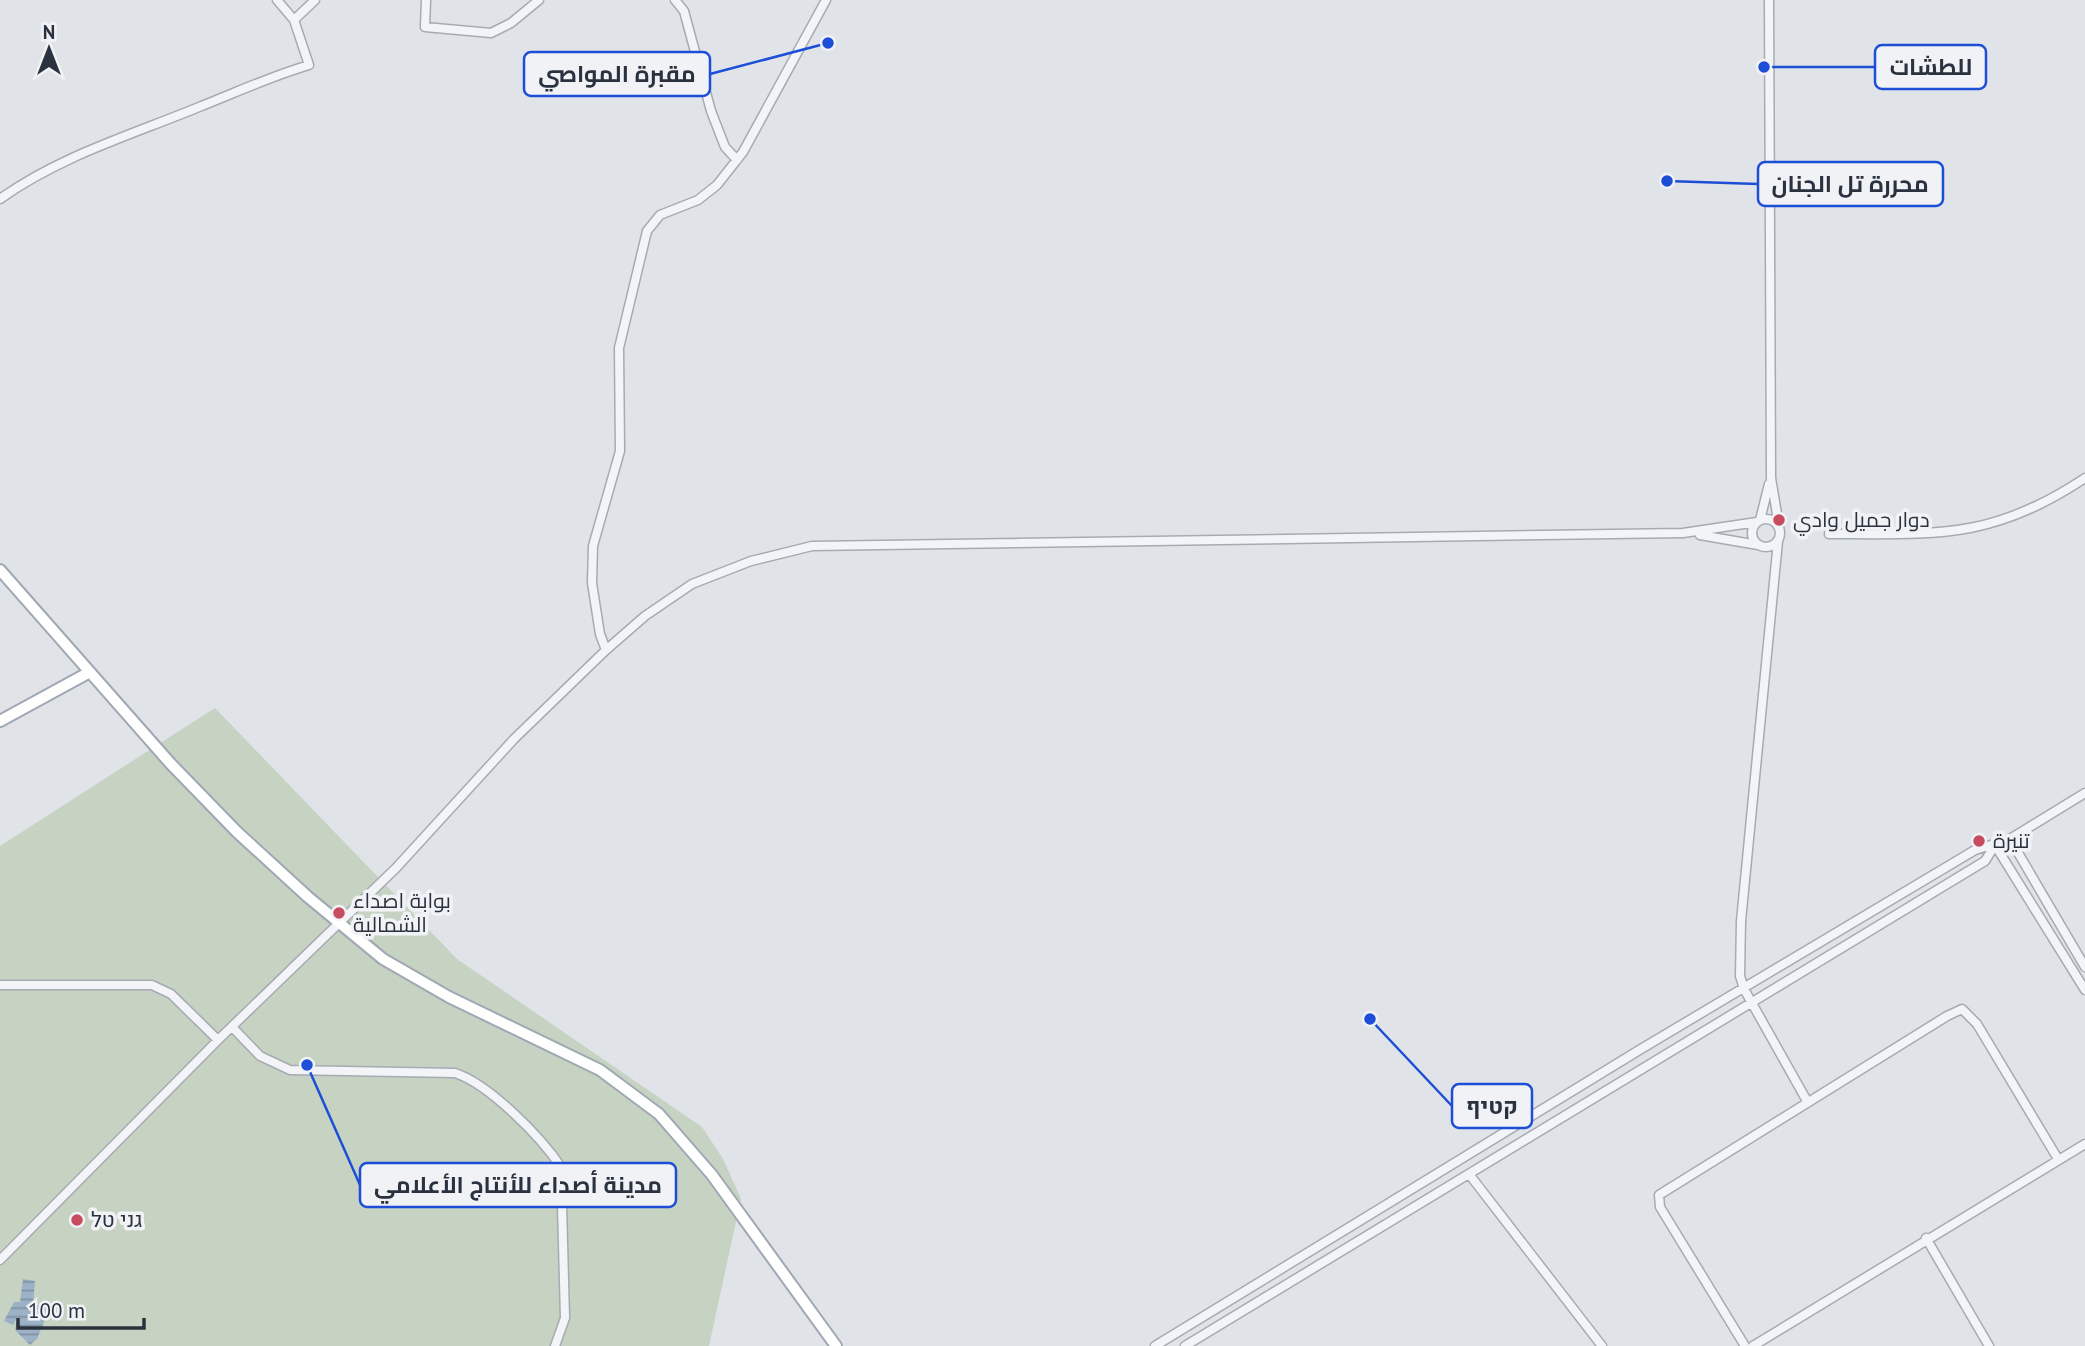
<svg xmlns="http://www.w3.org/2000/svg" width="2085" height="1346" font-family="'PT Sans',Cairo,Heebo,sans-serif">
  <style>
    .green { fill: #c6d2c2 }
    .water { fill: url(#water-rules) }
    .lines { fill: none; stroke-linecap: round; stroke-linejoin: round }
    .minor-casing { stroke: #a6abb2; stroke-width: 11 }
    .major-casing { stroke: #a0a8b4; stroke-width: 14 }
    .minor { stroke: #f3f4f7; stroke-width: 8 }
    .major { stroke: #fff; stroke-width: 10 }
    .poi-dot { fill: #c74c60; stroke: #f0f2f6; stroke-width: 2.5 }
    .labels { text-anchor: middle; stroke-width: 7; stroke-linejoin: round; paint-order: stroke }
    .poi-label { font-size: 21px; fill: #2a323f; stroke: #f0f2f6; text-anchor: start }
    .leader { fill: none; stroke: #1d4ed8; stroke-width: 2.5 }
    .callout-dot { fill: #1d4ed8; stroke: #f0f2f6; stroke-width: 2.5 }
    .callout { fill: #f0f2f6; stroke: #1d4ed8; stroke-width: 2.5 }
    .callout-label { font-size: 23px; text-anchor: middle; font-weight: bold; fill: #2a323f }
  </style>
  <defs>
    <pattern id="water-rules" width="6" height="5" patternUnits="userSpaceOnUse" patternTransform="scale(1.75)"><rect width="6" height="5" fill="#9db2c7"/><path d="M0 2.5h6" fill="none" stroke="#8091a3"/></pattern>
  </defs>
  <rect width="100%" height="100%" fill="#e0e4e8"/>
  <path class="green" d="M215 708 457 959 702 1127 723 1159 741 1199 709 1346H0V846Z"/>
  <path class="water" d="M23 1279 35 1281 33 1304 50 1308 37 1339 30 1345 15 1330 18 1316 13 1325 4 1321 14 1302H20Z"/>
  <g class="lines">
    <g class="minor-casing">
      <path id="minor" d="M426 0 425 27 491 33 511 23 539 0
        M675 0 684 11 711 111 725 147 737 160
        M1769 0 1771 478 1779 526
        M294 20 315 0
        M0 199C60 156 131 135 199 107 237 92 269 77 309 65L294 20 277 0
        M1752 533a14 14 0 1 1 28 0a14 14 0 1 1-28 0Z
        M1760 520 1769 484
        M1829 534C1937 534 1992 540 2085 478
        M1700 535 1758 545
        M1778 541 1741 921 1740 976 1744 989 1807 1101
        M606 650 600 634 592 583 593 546 620 451 619 348 647 231 660 215 698 200 717 185 743 152 826 0
        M2010 839 2085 967
        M1995 845 2085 990
        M0 985H152L171 994 218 1040
        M232 1027 260 1056 290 1070 455 1073C489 1084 541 1137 561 1167L565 1318 555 1346
        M1469 1174 1602 1346
        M1926 1238 1989 1346
        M0 1260 218 1040 396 868 514 739 606 650 645 616 692 584 751 561 812 546 1683 533 1757 522
        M1155 1346 1641 1049 1975 850 2010 839 2085 793
        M1185 1346 1985 861 1995 845
        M1745 1346 1660 1207 1659 1195 1947 1016 1962 1009 1977 1024 2058 1159
        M1753 1346 2085 1144"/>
    </g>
    <g class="major-casing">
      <path id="major" d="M0 570 170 763 237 832 308 897 383 959 449 997 600 1070 659 1114 712 1175 836 1346
        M0 721 88 673"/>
    </g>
    <use href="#minor" class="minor"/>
    <use href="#major" class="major"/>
  </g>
  <g class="poi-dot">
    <circle cx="1779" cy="520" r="7"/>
    <circle cx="1979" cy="841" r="7"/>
    <circle cx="339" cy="913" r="7"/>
    <circle cx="77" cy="1220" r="7"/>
  </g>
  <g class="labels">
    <g class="poi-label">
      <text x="1793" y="527">دوار جميل وادي</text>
      <text x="1993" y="848">تنيرة</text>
      <text x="353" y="908">بوابة اصداء<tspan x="353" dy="24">الشمالية</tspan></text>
      <text x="91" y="1227">גני טל</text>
    </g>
  </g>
  <path class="leader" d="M1764 67L1875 67M828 43L710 74M1667 181L1758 184M1370 1019L1452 1106M307 1065L360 1185"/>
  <g class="callout-dot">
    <circle cx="1764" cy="67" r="7"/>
    <circle cx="828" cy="43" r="7"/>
    <circle cx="1667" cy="181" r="7"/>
    <circle cx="1370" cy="1019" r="7"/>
    <circle cx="307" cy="1065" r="7"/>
  </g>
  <g class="callout">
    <rect x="1875" y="45" width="111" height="44" rx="7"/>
    <rect x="524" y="52" width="186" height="44" rx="7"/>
    <rect x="1758" y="162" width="185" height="44" rx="7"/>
    <rect x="1452" y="1084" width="80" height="44" rx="7"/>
    <rect x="360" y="1163" width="316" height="44" rx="7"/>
  </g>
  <g class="callout-label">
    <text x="1931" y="75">للطشات</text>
    <text x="617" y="82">مقبرة المواصي</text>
    <text x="1850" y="192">محررة تل الجنان</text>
    <text x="1492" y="1114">קטיף</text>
    <text x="518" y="1193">مدينة أصداء للأنتاج الأعلامي</text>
  </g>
  <g transform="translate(49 49)" stroke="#f0f2f6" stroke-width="5" paint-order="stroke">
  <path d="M0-5L12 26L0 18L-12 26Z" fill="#2a323f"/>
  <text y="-10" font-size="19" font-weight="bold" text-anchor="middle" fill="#2a323f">N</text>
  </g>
  <path d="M18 1318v10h126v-10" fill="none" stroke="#2a323f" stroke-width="3.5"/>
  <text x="28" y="1318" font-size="21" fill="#2a323f" stroke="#f0f2f6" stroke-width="5" paint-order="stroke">100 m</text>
</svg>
